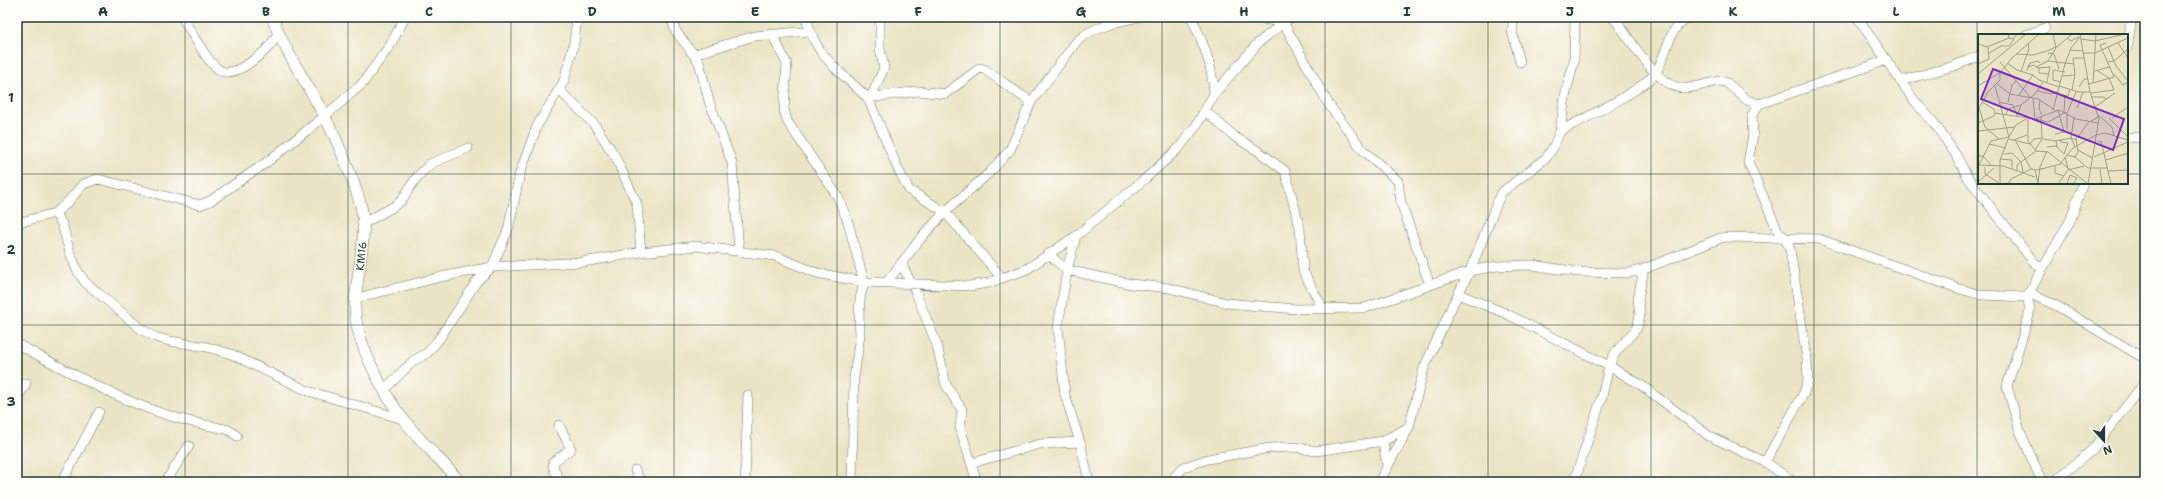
<svg xmlns="http://www.w3.org/2000/svg" width="2162" height="499" font-family="'Shantell Sans',sans-serif">
  <style>
    .lines { fill: none; stroke-linecap: round; stroke-linejoin: round }
    .minor-casing { stroke: #676; stroke-width: 10 }
    .tertiary-casing { stroke: #676; stroke-width: 12 }
    .minor { stroke: #fff; stroke-width: 9 }
    .tertiary { stroke: #fff; stroke-width: 11 }
    .grid { fill: none; stroke: #1f3d34; stroke-width: 1; stroke-opacity: 0.55 }
    .labels { text-anchor: middle; stroke-width: 3; stroke-linejoin: round; paint-order: stroke }
    .street-label { font-size: 11px; fill: #1f3d34; stroke: #fdfcf7 }
    .inset-road { fill: none; stroke: #99a18a; stroke-width: 1 }
    .view { fill: #7b2cbf; fill-opacity: 0.15; stroke: #7b2cbf; stroke-width: 2 }
    .inset-edge { fill: none; stroke: #1f3d34; stroke-width: 2 }
    .neatline { fill: none; stroke: #1f3d34; stroke-width: 1.5 }
    .grid-label { font-size: 13px; text-anchor: middle; font-weight: bold; fill: #1f3d34 }
  </style>
  <rect width="100%" height="100%" fill="#fdfcf7"/>
  <filter id="ink" filterUnits="userSpaceOnUse"><feTurbulence type="fractalNoise" baseFrequency=".025" numOctaves="2"/><feDisplacementMap in="SourceGraphic" scale="8" xChannelSelector="R" yChannelSelector="G"/><feConvolveMatrix kernelMatrix="1 2 1 2 8 2 1 2 1" color-interpolation-filters="sRGB"/></filter>
  <filter id="wash" filterUnits="userSpaceOnUse"><feTurbulence type="fractalNoise" baseFrequency=".012" numOctaves="4" result="noise"/><feDisplacementMap in="SourceGraphic" scale="16" xChannelSelector="R" yChannelSelector="G"/><feGaussianBlur stdDeviation="0.9" result="paint"/><feColorMatrix in="noise" values="0 0 0 0 0 0 0 0 0 0 0 0 0 0 0 0 0 1.4 0 .05"/><feComposite in="paint" operator="in"/></filter>
  <g filter="url(#wash)">
    <rect width="100%" height="100%" fill="#ebe4c4"/>
  </g>
  <g filter="url(#ink)">
    <g class="lines">
      <g class="minor-casing">
        <path id="minor" d="M182 17C190 29 211 72 225 72 233 73 242 68 248 64 261 55 271 47 278 33
          M671 17 675 30 699 62 709 101 732 163 739 251
          M805 17 814 40 821 52 835 68 868 98 898 169 909 190 945 212 1002 278
          M1191 17C1203 41 1213 67 1214 94
          M1246 17 1276 21 1286 18
          M1514 17 1512 31 1520 62
          M1613 17C1630 37 1655 86 1682 88 1695 89 1708 82 1721 81L1727 83 1747 100 1759 104 1887 60
          M1857 17 1913 99 1934 123 1956 155 1968 178 2033 261 2042 269
          M1283 22 1329 105 1363 150 1398 181 1401 203 1430 285
          M772 34 787 64 784 109 787 121 838 197 848 222 864 282 860 299 859 316 860 335 854 378 852 482
          M2026 35 2045 28
          M2127 48 2132 17
          M695 54 754 36 810 31
          M1900 81 1954 66 1979 56
          M560 91 594 124 615 156 637 204 641 252
          M871 97 884 68 880 49V17
          M868 98 918 91 945 94 980 68 984 69 1031 102
          M1759 104 1752 115 1753 135 1748 162 1778 231 1784 237 1790 249 1807 359 1808 380 1804 393 1765 462
          M1205 111 1235 137 1258 151 1285 171 1300 228 1303 271 1323 309
          M1560 131C1581 120 1644 90 1656 72 1668 53 1668 25 1690 17
          M2127 137 2145 138
          M55 213 62 224 70 253 77 270 85 282 141 329 155 337 170 341 207 347 231 354 308 391 403 419
          M17 223 55 213 68 202 83 184 98 179 200 205 210 201 267 162 325 116 362 84 391 44 405 17
          M364 223 393 207 401 201 417 177 430 164 468 148
          M1076 236 1067 270 1058 327 1065 395 1080 442 1089 482
          M1048 254 1067 270 1131 284 1169 288 1227 303 1295 309 1365 308 1470 271 1497 266 1532 265 1578 272 1629 273 1644 269 1721 238 1727 237 1819 239 1957 288 1981 295 2027 297
          M901 263 916 293 937 345 946 385 962 410 960 427 977 482
          M886 283 921 238 945 212 989 173 1010 150 1031 102 1077 41C1094 26 1118 21 1139 17
          M2031 291 2035 296 2057 306 2145 359
          M1458 294 1505 313 1609 366 1641 385 1709 436 1765 462 1794 482
          M2027 296 2071 219 2083 183
          M2027 297 2030 309 2028 319 2007 386 2020 431 2042 482
          M356 298 441 277 492 267 583 262 641 252 696 246 775 256 817 273 864 282 970 286 988 283 1027 269 1076 236 1145 179 1179 148 1196 126 1214 94 1258 43 1291 17
          M17 344C64 369 111 396 161 413 183 421 207 425 229 430L237 436
          M385 389 413 361 427 353 439 339 477 281 492 267 508 230 520 173 537 126 564 81 574 43 577 17
          M17 400 26 383
          M559 425 571 449 553 462 554 470 561 482
          M1383 441 1387 465
          M972 463 1040 444 1080 442
          M635 470 641 482
          M62 482 99 412
          M165 482 189 446
          M745 482 748 395
          M1172 482 1174 477 1184 467 1208 459 1270 448 1294 447 1316 451 1383 441 1409 427
          M1379 482 1409 427 1424 368 1453 304 1470 271 1501 193 1547 157 1554 146 1560 131 1565 97 1574 61 1575 17
          M1574 482 1601 400 1609 366 1615 353 1637 328 1640 315 1638 298 1644 269
          M2054 482 2092 450 2145 382"/>
      </g>
      <g class="tertiary-casing">
        <path id="tertiary" d="M272 17C285 52 307 83 324 115 338 142 351 173 360 202 370 237 355 274 355 310 356 342 384 395 403 419 420 441 442 461 460 482"/>
      </g>
      <use href="#minor" class="minor"/>
      <use href="#tertiary" class="tertiary"/>
    </g>
  </g>
  <path class="grid" d="M185 17V482M348 17V482M511 17V482M674 17V482M837 17V482M1000 17V482M1162 17V482M1325 17V482M1488 17V482M1651 17V482M1814 17V482M1977 17V482M17 174H1979M2127 174H2145M17 325H2145"/>
  <g class="labels">
    <g class="street-label">
      <text transform="translate(361 256) rotate(-84)" y="4">KM16</text>
    </g>
  </g>
  <g transform="translate(1978 34)">
    <rect width="150" height="150" fill="#ebe4c4"/>
    <path class="inset-road" d="M30 0 31 4 35 5 39 0M102 0 112 58 121 85 110 150M89 4 93 7 101 3M103 5 117 7 147 0M140 9 150 24M0 10 9 13 31 4M130 13 138 32 150 47M92 16 105 17M11 19 23 12H31L36 5M70 19 76 20 81 35M105 19H117L150 4M38 20 55 21 69 17 80 12 94 0M70 27 78 14 75 0M22 28 53 64M130 28 136 27 150 15M29 29 39 36 55 41 41 61M0 30 11 25 10 13M50 33 52 29 60 27 62 29M58 33 70 27 96 30M61 34V39L71 40M75 36V46L83 48M75 36 87 38M43 37 51 15 50 9M49 37 50 33 56 31 59 34 72 33 69 48M117 37 131 33M0 40 48 0M136 40 145 51 150 48M55 41 61 46 81 53M85 42 97 41 95 24H106M115 49 118 0M19 50 32 60 60 65 77 76M111 50 136 43 122 11 128 9M0 52 23 38 34 24 61 0M17 52 31 103M81 52 101 58H112M101 53 106 45H110M94 56 97 41M60 57 73 60 79 58M113 59 136 56 131 44 118 36M80 60 90 62 92 55M114 63H126L128 65M55 65 57 85M62 66 61 75 64 81M4 68 16 75 17 79M21 68 35 71 39 81M30 68 34 51 38 47M117 73 137 59M99 74 105 58M75 76 87 30 93 14 102 3M86 78 87 61M17 79 57 85 81 76 98 85 120 89M28 80 30 75 43 71M120 81 134 93 136 102M39 82 43 71 57 60 65 48M63 82 64 105M96 83 93 104 97 113M131 84 150 103M134 84 150 73M50 85V107L58 117M57 85 70 88 88 78M0 89 16 82 17 79M89 96V79L98 58M0 97 37 93M77 100 86 98 80 76M21 105 7 93 1 74 10 58 22 46V38M31 105 52 110M65 105 78 107 79 113M82 105 83 108 90 109 86 120M94 105H98L111 88 121 83M36 106 49 101M78 107 93 104M119 107H123L133 150M38 108 53 135M11 110 28 114M52 110 56 105 64 104M69 113 78 112 86 120M57 116 64 105M100 116 114 124M26 120 34 119 43 128 45 138M89 121 97 123 110 134H129M0 122H5L14 132M87 123 90 135M97 123 100 118 98 105M116 123 150 108M22 125 34 126V135M128 126 150 119M82 130 95 114 118 101 127 99 150 106M0 131 25 132 57 143M1 131 13 107 31 103M77 132V139L86 142M7 133V140L21 149M122 135 124 150M39 136V131L58 117 70 118 110 150M57 136 60 149M130 137 150 136M0 148 16 134M60 149 62 133 69 117M22 150V126L31 103 38 91 48 85M30 150 33 145 53 135 59 136 83 130M80 150 90 136 106 132M89 150 92 141 99 144 95 150"/>
    <path class="view" d="M15 35 146 85 135 116 3 65Z"/>
    <rect width="150" height="150" class="inset-edge"/>
  </g>
  <rect width="2162" height="499" fill="none" stroke="#fdfcf7" stroke-width="44"/>
  <g transform="translate(2104 441) rotate(159)" stroke="#fdfcf7" stroke-width="3" paint-order="stroke">
  <path d="M0-3L7 15L0 10L-7 15Z" fill="#1f3d34"/>
  <text y="-6" font-size="11" font-weight="bold" text-anchor="middle" fill="#1f3d34">N</text>
  </g>
  <rect x="22" y="22" width="2118" height="455" class="neatline"/>
  <g class="grid-label">
    <text x="103" y="16">A</text>
    <text x="266" y="16">B</text>
    <text x="429" y="16">C</text>
    <text x="592" y="16">D</text>
    <text x="755" y="16">E</text>
    <text x="918" y="16">F</text>
    <text x="1081" y="16">G</text>
    <text x="1244" y="16">H</text>
    <text x="1407" y="16">I</text>
    <text x="1570" y="16">J</text>
    <text x="1733" y="16">K</text>
    <text x="1896" y="16">L</text>
    <text x="2059" y="16">M</text>
    <text x="11" y="102">1</text>
    <text x="11" y="254">2</text>
    <text x="11" y="406">3</text>
  </g>
</svg>
